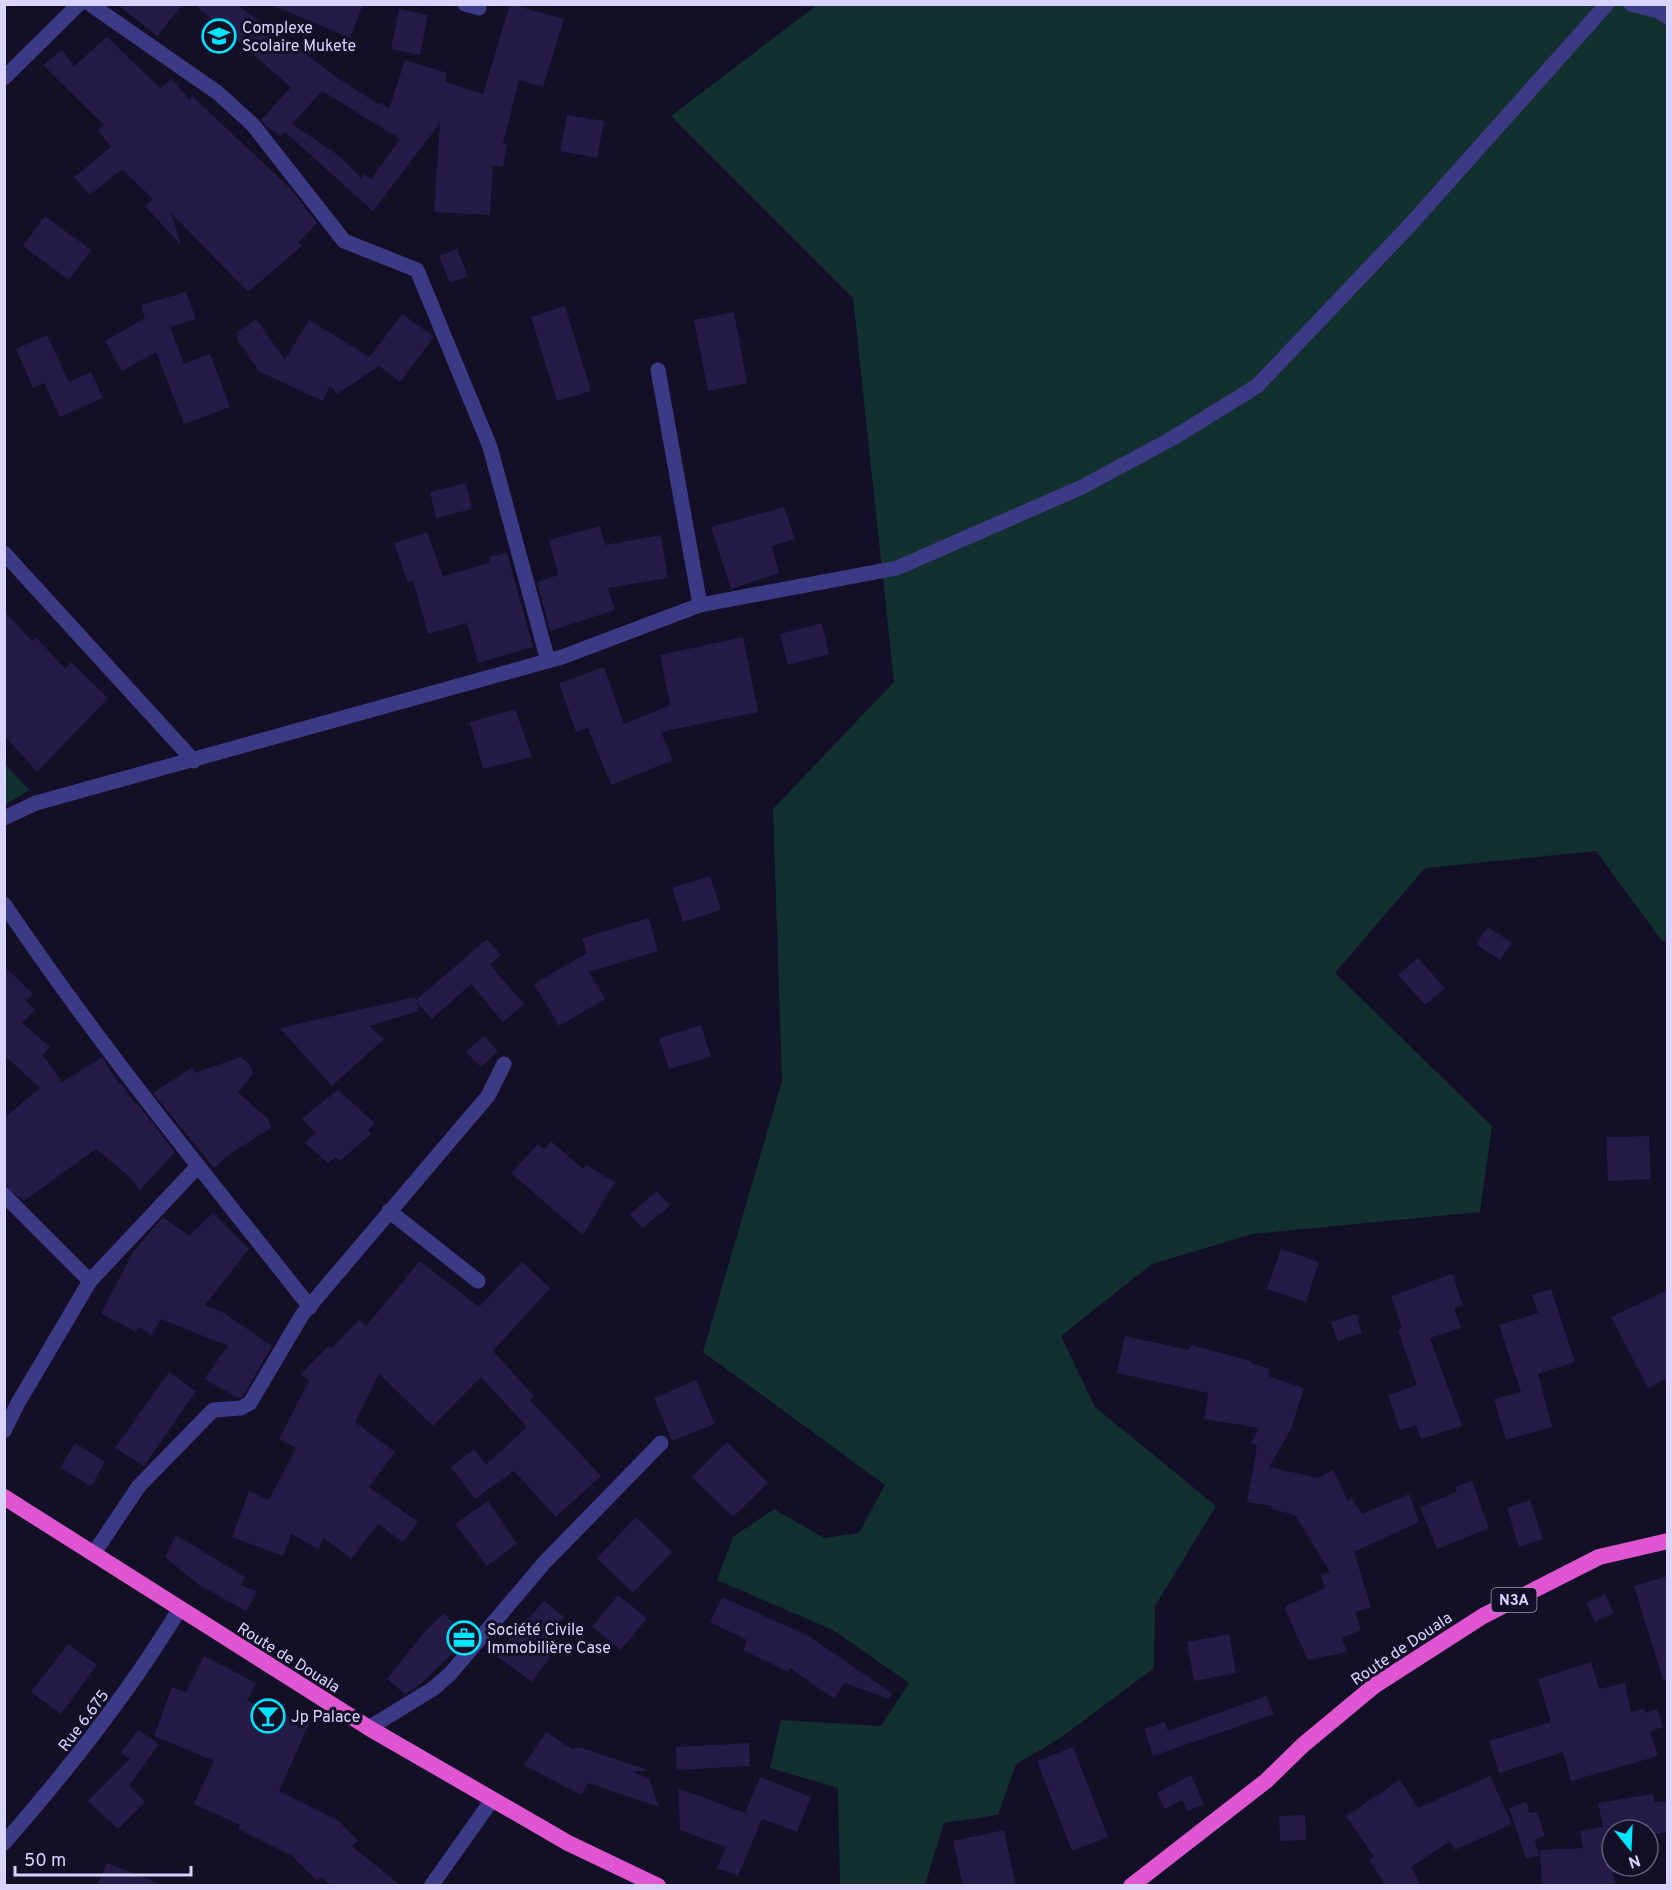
<svg xmlns="http://www.w3.org/2000/svg" width="1672" height="1890" font-family="Overpass,sans-serif">
  <style>
    .green { fill: #12302f }
    .building { fill: #241b47; fill-rule: evenodd }
    .lines { fill: none; stroke-linecap: round; stroke-linejoin: round }
    .minor { stroke: #3d3a85; stroke-width: 15 }
    .trunk { stroke: #e055d1; stroke-width: 16 }
    .labels { text-anchor: middle; stroke-width: 6; stroke-linejoin: round; paint-order: stroke }
    .shield { fill: #130f26; stroke: #9e99be; stroke-width: 1.5 }
    .shield-label { font-size: 15px; font-weight: bold; fill: #d9d4ff }
    .poi-label { font-size: 16px; fill: #d9d4ff; stroke: #130f26; text-anchor: start }
    .street-label { font-size: 16px; fill: #d9d4ff; stroke: #130f26 }
  </style>
  <rect width="100%" height="100%" fill="#130f26"/>
  <path class="green" d="M817 5H1667V941H1662L1596 851 1425 868 1335 973 1492 1126 1480 1212 1252 1234 1152 1264 1061 1336 1095 1407 1216 1506 1155 1606 1154 1668 1059 1739 1016 1764 998 1815 944 1823 925 1885H840L838 1788 770 1768 781 1720 881 1726 909 1683 833 1630 717 1580 733 1537 774 1509 824 1538 859 1533 885 1485 703 1352 782 1081 773 809 894 682 853 298 671 116Z
    M4 763 29 790 5 805H4Z"/>
  <path class="building" d="M117 4H183L157 36Z
    M194 4H236L341 80 378 104 379 102 389 109 405 60 447 73 445 82 483 94 510 4 564 19 543 87 519 80 503 144H507L503 167 493 166 490 215 434 212 440 123 373 211 285 132 287 130 281 136 267 127 261 120 291 87ZM322 91 400 139 371 179 364 174 361 178 338 155 292 124Z
    M270 4H363L350 38Z
    M399 9 428 15 420 55 391 49Z
    M107 37 160 88 172 79 190 100 192 96 290 188 317 223 298 243 302 246 248 292 171 213 181 245 145 206 153 199 122 169 90 195 74 177 111 147 98 130 104 125 43 65 62 50 74 66Z
    M567 115 604 121 597 158 560 151Z
    M45 216 91 250 69 280 23 246Z
    M457 249 468 276 450 283 439 256Z
    M186 292 196 319 170 327 184 364 210 354 230 407 184 424 156 352 122 371 105 341 145 318 141 305Z
    M565 306 591 391 557 401 531 317Z
    M734 312 747 383 708 391 694 320Z
    M402 314 434 337 400 382 379 366 337 394 330 385 323 401 260 372 237 339V332L256 319 285 360 309 320 370 357Z
    M47 335 69 382 91 372 103 398 60 417 44 383 33 388 16 349Z
    M466 483 472 509 436 518 430 492Z
    M784 507 795 539 772 546 779 573 731 589 711 527Z
    M600 526 605 545 661 535 668 578 608 588 615 610 550 631 537 582 558 575 549 540Z
    M427 532 443 576 490 563 489 557 507 553 533 647 478 663 467 623 428 634 413 581 408 583 394 543Z
    M4 611 32 641 36 637 65 669 71 662 108 698 37 772 4 735Z
    M822 623 829 654 788 665 780 634Z
    M743 637 758 712 661 732 673 760 611 785 588 728 576 732 559 683 604 667 624 724 670 705 660 655Z
    M515 709 532 757 483 769 470 722Z
    M710 876 721 910 683 922 672 888Z
    M649 918 658 951 589 972 605 999 559 1026 534 984 587 953 582 938Z
    M1488 927 1512 943 1500 960 1476 944Z
    M487 939 501 955 490 965 524 1004 503 1022 471 984 432 1019 417 1002 419 1011 369 1026 384 1039 332 1086 280 1028 415 997 416 1000Z
    M1418 958 1445 988 1425 1005 1398 975Z
    M4 966 33 994 26 1001 35 1010 22 1023 50 1047 43 1055 62 1082 102 1057 119 1084 121 1083 135 1104 137 1103 175 1152 140 1190 132 1179 96 1149 24 1201 4 1186V1118L40 1088 4 1055Z
    M701 1025 711 1057 669 1069 659 1038Z
    M484 1036 498 1051 481 1067 466 1052Z
    M241 1057 250 1065 253 1074 238 1092 268 1119 271 1128 227 1156 214 1168 153 1093 193 1067 194 1073Z
    M338 1090 375 1123 368 1130 371 1134 340 1161 336 1157 328 1163 305 1143 315 1133 302 1118Z
    M1649 1136 1651 1179 1608 1181 1606 1137Z
    M551 1141 583 1169 586 1165 615 1182 583 1235 511 1173 538 1144 544 1149Z
    M657 1191 670 1206 642 1228 630 1214Z
    M213 1213 249 1249 205 1305 224 1313 272 1346 243 1396 238 1398 204 1379 228 1346 161 1319 152 1335 138 1327 136 1332 101 1313 134 1251 163 1217 189 1236Z
    M1281 1249 1319 1262 1306 1302 1267 1289Z
    M420 1261 479 1307 522 1262 550 1288 493 1351 534 1396 530 1400 601 1476 556 1517 514 1471 475 1499 451 1467 474 1449 486 1465 527 1427 481 1377 433 1426 379 1374 355 1422 395 1452 369 1487 418 1522 403 1542 378 1524 351 1559 324 1538 318 1549 292 1534 283 1556 232 1537 249 1491 269 1500 296 1448 279 1439 309 1381 301 1374 328 1346 331 1349 359 1320 366 1326Z
    M1452 1274 1463 1305 1454 1308 1461 1328 1430 1338 1462 1426 1421 1439 1416 1425 1400 1430 1388 1395 1417 1385 1398 1330 1402 1328 1391 1296Z
    M1551 1289 1575 1362 1538 1374 1552 1427 1506 1440 1494 1399 1521 1392 1499 1325 1538 1313 1532 1295Z
    M1668 1290V1378L1648 1388 1611 1317Z
    M1356 1314 1362 1333 1338 1341 1331 1322Z
    M1125 1336 1189 1350 1191 1345 1251 1361V1363L1270 1369 1268 1376 1304 1388 1291 1429 1269 1467 1318 1478 1333 1470 1348 1501 1352 1498 1362 1514 1409 1494 1419 1522 1354 1552 1371 1607 1355 1612 1361 1630 1342 1638 1347 1652 1308 1660 1285 1609 1286 1606 1325 1588 1321 1575 1330 1572 1295 1515 1271 1509 1272 1506 1247 1502 1257 1446 1251 1443 1259 1428 1204 1419 1208 1393 1117 1373Z
    M169 1372 196 1391 144 1466 115 1448Z
    M696 1380 715 1424 672 1441 654 1398Z
    M727 1442 768 1483 733 1517 692 1477Z
    M75 1443 105 1462 91 1486 60 1468Z
    M1472 1481 1489 1528 1437 1549 1420 1507 1457 1492 1455 1487Z
    M1530 1500 1543 1539 1519 1547 1507 1508Z
    M488 1501 517 1544 487 1566 455 1524Z
    M636 1517 672 1552 633 1593 597 1558Z
    M176 1535 245 1577 241 1585 257 1592 246 1611 199 1585 165 1557Z
    M1668 1576V1679L1663 1680 1634 1586Z
    M1605 1594 1614 1613 1595 1622 1586 1603Z
    M618 1595 647 1618 621 1650 592 1627Z
    M722 1597 807 1635 892 1693 889 1699 845 1683 834 1699 790 1668 788 1672 743 1650 747 1640 710 1622Z
    M544 1601 564 1617 538 1648 550 1657 532 1682 495 1655Z
    M444 1613 468 1638 422 1683 405 1694 387 1679 423 1634Z
    M1229 1634 1236 1673 1194 1681 1187 1642Z
    M68 1644 97 1665 61 1714 31 1692Z
    M204 1656 256 1683 247 1701 309 1724 279 1791 339 1821 358 1841 352 1846 401 1886H332L321 1877 317 1881 292 1856 238 1829 240 1825 194 1804 214 1761 154 1736 172 1687 186 1692Z
    M1591 1662 1599 1689 1625 1683 1631 1712 1644 1708 1645 1713 1657 1709 1663 1727 1650 1731 1658 1756 1571 1781 1563 1752 1499 1773 1489 1741 1551 1722 1538 1679Z
    M1266 1696 1274 1714 1153 1756 1144 1729 1165 1722 1168 1731Z
    M138 1730 159 1744 129 1786 145 1802 118 1829 88 1801 130 1759 121 1753Z
    M546 1732 572 1749 579 1747 648 1770 633 1772 649 1778 659 1807 588 1783 581 1795 524 1765Z
    M749 1743 750 1766 677 1770 676 1747Z
    M1073 1747 1108 1837 1072 1851 1037 1761Z
    M1191 1775 1204 1804 1188 1811 1182 1800 1165 1809 1157 1793Z
    M1490 1776 1512 1824 1455 1850 1450 1841 1411 1867 1421 1886H1386L1369 1860 1374 1857 1346 1816 1400 1780 1418 1808Z
    M760 1777 811 1797 797 1832 762 1819 738 1876 717 1868 726 1847 680 1830 678 1788 745 1813Z
    M1653 1794 1654 1803 1668 1801V1832L1648 1835V1830H1607L1615 1886H1542L1540 1850 1583 1848 1580 1831 1603 1827 1598 1803Z
    M1527 1802 1529 1813 1537 1812 1545 1836 1535 1840 1539 1856 1526 1859 1509 1808Z
    M1305 1815 1306 1840 1280 1841 1279 1816Z
    M1004 1830 1016 1886H963L953 1841Z
    M107 1863 160 1884V1886H97Z"/>
  <g class="lines">
    <path class="minor" d="M90 4 218 93 253 125 344 241 417 270 490 447 548 661
      M465 4 479 8
      M1631 4 1658 11 1668 17
      M4 78 79 4
      M658 370 700 605
      M4 553 194 761
      M4 818 36 803 562 657 700 605 897 568 1082 487 1173 438 1257 386 1410 225 1607 4
      M4 904C98 1044 205 1174 310 1307
      M4 1195 90 1281
      M389 1211 478 1281
      M4 1431 18 1403 90 1281 198 1166
      M94 1553 139 1486 213 1410 241 1408 250 1403 302 1315 488 1096 504 1064
      M369 1728 434 1688 450 1674 544 1563 661 1443
      M4 1843C69 1769 128 1694 179 1610
      M431 1886 492 1800"/>
    <path class="trunk" d="M4 1497 369 1728 568 1843 658 1886
      M1131 1886 1266 1781 1303 1745 1374 1686 1483 1616 1599 1557 1668 1541"/>
  </g>
  <defs>
    <g id="school-ring" transform="scale(1.725)"><circle r="9.5" fill="#130f26" stroke="#00e5ff" stroke-width="1.5"/><path d="M0-5L7-2L0 1L-7-2ZM-4 1L0 2.5L4 1V4Q0 6-4 4Z" fill="#00e5ff"/></g>
    <g id="office-ring" transform="scale(1.725)"><circle r="9.5" fill="#130f26" stroke="#00e5ff" stroke-width="1.5"/><path d="M-6-3h4V-5.5h4V-3h4V5H-6ZM-1-4.5V-3h2v-1.5ZM-6 0V1H6V0Z" fill="#00e5ff"/></g>
    <g id="bar-ring" transform="scale(1.725)"><circle r="9.5" fill="#130f26" stroke="#00e5ff" stroke-width="1.5"/><path d="M-6-5H6L.8 .8V4.5H3.5V6h-7V4.5H-.8V.8Z" fill="#00e5ff"/></g>
  </defs>
  <g fill-rule="evenodd">
    <use href="#school-ring" x="219" y="36"/>
    <use href="#office-ring" x="464" y="1638"/>
    <use href="#bar-ring" x="268" y="1716"/>
  </g>
  <g class="labels">
    <rect class="shield" x="1491.5" y="1588" width="45" height="24" rx="4.5"/>
    <g class="shield-label">
      <text x="1514" y="1605">N3A</text>
    </g>
    <g class="poi-label">
      <text x="242" y="33">Complexe<tspan x="242" dy="18">Scolaire Mukete</tspan></text>
      <text x="487" y="1635">Société Civile<tspan x="487" dy="18">Immobilière Case</tspan></text>
      <text x="291" y="1722">Jp Palace</text>
    </g>
    <g class="street-label">
      <text transform="translate(1401 1648) rotate(-34)" y="6">Route de Douala</text>
      <text transform="translate(289 1657) rotate(32)" y="6">Route de Douala</text>
      <text transform="translate(83 1720) rotate(-53)" y="6">Rue 6.675</text>
    </g>
  </g>
  <rect width="1672" height="1890" fill="none" stroke="#d9d4ff" stroke-width="12"/>
  <g transform="translate(1630 1848) rotate(162)"><circle r="28" fill="#130f26" stroke="#625e7d" stroke-width="1.5"/>
  <path d="M0-4.5L10 22L0 15L-10 22Z" fill="#00e5ff"/>
  <text y="-9" font-size="16" font-weight="bold" text-anchor="middle" fill="#d9d4ff">N</text>
  </g>
  <path d="M15 1866v9h176v-9" fill="none" stroke="#d9d4ff" stroke-width="3"/>
  <text x="24" y="1866" font-size="18" fill="#d9d4ff" stroke="#130f26" stroke-width="4.5" paint-order="stroke">50 m</text>
</svg>
